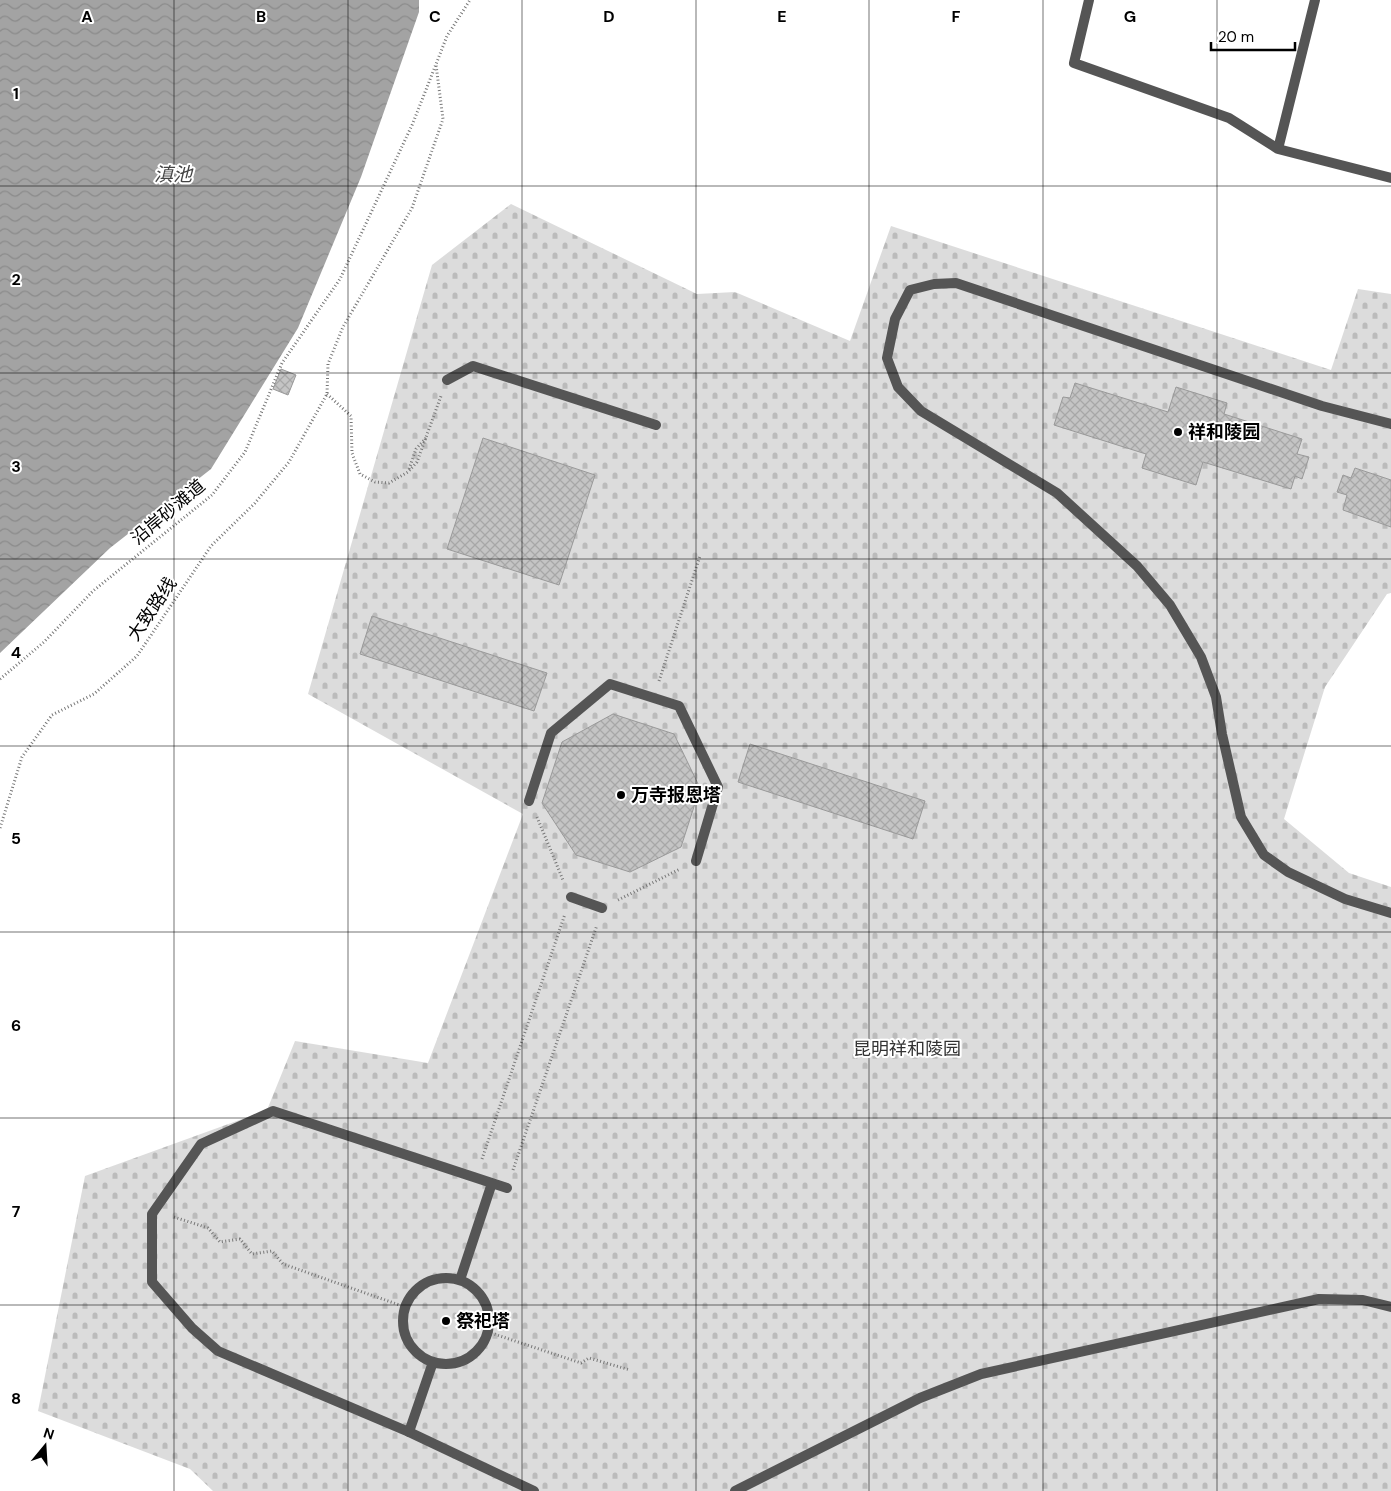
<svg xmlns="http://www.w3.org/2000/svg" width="1391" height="1491" font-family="'DM Sans','Noto Sans SC',sans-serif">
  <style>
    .cemetery { fill: url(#cemetery-stones) }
    .water { fill: url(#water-waves) }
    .building { fill: url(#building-cross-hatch); stroke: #999 }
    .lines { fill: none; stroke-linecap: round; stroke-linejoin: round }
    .path { stroke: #777; stroke-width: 3; stroke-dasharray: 1 2.5; stroke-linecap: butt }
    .service { stroke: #555; stroke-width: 10 }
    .pedestrian { stroke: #555; stroke-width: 10 }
    .grid { fill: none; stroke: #000; stroke-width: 1; stroke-opacity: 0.55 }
    .poi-dot { fill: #000; stroke: #fff; stroke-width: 2 }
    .labels { text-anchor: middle; stroke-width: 4; stroke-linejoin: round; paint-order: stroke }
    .poi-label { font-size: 18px; font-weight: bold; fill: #000; stroke: #fff; text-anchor: start }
    .street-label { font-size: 18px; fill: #000; stroke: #fff }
    .park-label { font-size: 18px; fill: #333; stroke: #fff }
    .water-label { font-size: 19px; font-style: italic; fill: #444; stroke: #fff }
    .grid-label { font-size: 16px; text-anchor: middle; font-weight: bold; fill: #000; stroke: #fff; stroke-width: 4; stroke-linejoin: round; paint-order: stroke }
  </style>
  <defs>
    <pattern id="cemetery-stones" width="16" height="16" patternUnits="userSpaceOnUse" patternTransform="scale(1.25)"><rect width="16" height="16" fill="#dcdcdc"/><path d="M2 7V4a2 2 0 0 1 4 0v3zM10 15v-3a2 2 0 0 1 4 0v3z" fill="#bbb"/></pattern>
    <pattern id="water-waves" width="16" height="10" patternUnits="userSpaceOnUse" patternTransform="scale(1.25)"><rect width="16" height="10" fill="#a3a3a3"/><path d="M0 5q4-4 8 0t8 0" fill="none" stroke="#8b8b8b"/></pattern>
    <pattern id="building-cross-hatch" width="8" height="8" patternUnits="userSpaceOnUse" patternTransform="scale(1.25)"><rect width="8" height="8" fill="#c4c4c4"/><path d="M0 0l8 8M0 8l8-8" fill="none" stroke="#a7a7a7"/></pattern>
  </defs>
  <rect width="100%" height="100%" fill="#fff"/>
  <path class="cemetery" d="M511 204 697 294 735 292 850 341 891 226 1331 370 1358 289 1391 294V593L1387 594 1325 687 1284 819 1349 873 1391 887V1491H213L190 1469 38 1411 85 1176 267 1110 295 1041 428 1063 523 814 308 694 432 265Z"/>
  <path class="water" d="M0 0H419V12L361 177 298 328 211 469 110 548 0 653Z"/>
  <path class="building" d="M281 369 296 375 288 395 273 389Z
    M1075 383 1168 412 1176 387 1227 403 1224 414 1302 439 1297 454 1309 457 1302 479 1295 476 1291 489 1203 462 1196 485 1142 468 1146 454 1054 425 1063 397 1070 398Z
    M483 438 595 475 559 585 447 549Z
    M1355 468 1391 480V527L1343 510 1347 495 1337 492 1343 475 1351 478Z
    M372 616 547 673 534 711 360 654Z
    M613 714 674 734 700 788 681 847 630 872 576 855 542 803 562 742Z
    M750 744 925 801 913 839 738 782Z"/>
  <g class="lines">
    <path class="path" d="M327 394 351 416 352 453 360 474 375 482 389 483 408 472 417 462 441 396
      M409 469 416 449 426 438
      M0 679 44 642 93 591 212 495 245 452 282 363 340 279 413 123 447 36 470 0
      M659 681 700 556
      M537 817 563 880
      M0 828 22 757 52 715 94 694 137 656 211 546 255 503 289 462 327 394 328 364 343 327 412 208 443 119 436 65
      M618 900 680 869
      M482 1159 565 914
      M513 1170 597 925
      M174 1217 208 1228 220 1242 240 1239 252 1254 272 1251 283 1264 405 1307
      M488 1332 581 1363 589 1358 630 1370"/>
    <path class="service" d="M1089 0 1074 63 1229 118 1278 149 1391 178
      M1278 149 1315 0
      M1391 424 1322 406 956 283 934 284 910 290 895 319 887 358 898 387 921 411 1057 493 1137 566 1170 605 1201 657 1216 697 1222 734 1241 817 1264 855 1288 872 1345 899 1391 913
      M409 1432 534 1491
      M735 1491 920 1398 981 1374 1319 1299 1363 1300 1391 1307"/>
    <path class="pedestrian" d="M447 380 473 366 656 425
      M529 801 551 733 610 684 679 706 718 787 696 861
      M571 897 602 908
      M403 1321a43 43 0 1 1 86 0a43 43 0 1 1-86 0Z
      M460 1280 492 1183
      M433 1362 409 1432 218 1351 192 1328 152 1282V1214L201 1144 273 1111 507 1188"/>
  </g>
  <path class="grid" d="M174 0V1491M348 0V1491M522 0V1491M696 0V1491M869 0V1491M1043 0V1491M1217 0V1491M0 186H1391M0 373H1391M0 559H1391M0 746H1391M0 932H1391M0 1118H1391M0 1305H1391"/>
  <g class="poi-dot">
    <circle cx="1178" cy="432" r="5"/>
    <circle cx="621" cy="795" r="5"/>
    <circle cx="446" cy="1321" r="5"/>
  </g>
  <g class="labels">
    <g class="poi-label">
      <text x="1188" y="438">祥和陵园</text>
      <text x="631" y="801">万寺报恩塔</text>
      <text x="456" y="1327">祭祀塔</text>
    </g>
    <g class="street-label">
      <text transform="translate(168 512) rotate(-40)" y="6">沿岸砂滩道</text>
      <text transform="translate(152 609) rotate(-56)" y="6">大致路线</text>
    </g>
    <g class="park-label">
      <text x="907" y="1055">昆明祥和陵园</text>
    </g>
    <g class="water-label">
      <text x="173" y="181">滇池</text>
    </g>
  </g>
  <g class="grid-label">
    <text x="87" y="22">A</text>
    <text x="261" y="22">B</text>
    <text x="435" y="22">C</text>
    <text x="609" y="22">D</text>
    <text x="782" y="22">E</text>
    <text x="956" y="22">F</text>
    <text x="1130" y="22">G</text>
    <text x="16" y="99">1</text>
    <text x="16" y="285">2</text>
    <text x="16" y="472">3</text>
    <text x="16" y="658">4</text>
    <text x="16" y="844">5</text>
    <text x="16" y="1031">6</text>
    <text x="16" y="1217">7</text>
    <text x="16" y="1404">8</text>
  </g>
  <g transform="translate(45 1446) rotate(18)" stroke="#ffffff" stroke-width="4" paint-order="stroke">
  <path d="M0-4L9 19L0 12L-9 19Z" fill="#000000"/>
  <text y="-8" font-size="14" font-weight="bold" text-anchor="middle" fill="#000000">N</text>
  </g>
  <path d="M1211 42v8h84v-8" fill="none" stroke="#000000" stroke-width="2.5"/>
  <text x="1218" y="42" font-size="15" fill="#000000" stroke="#ffffff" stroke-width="4" paint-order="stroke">20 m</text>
</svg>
